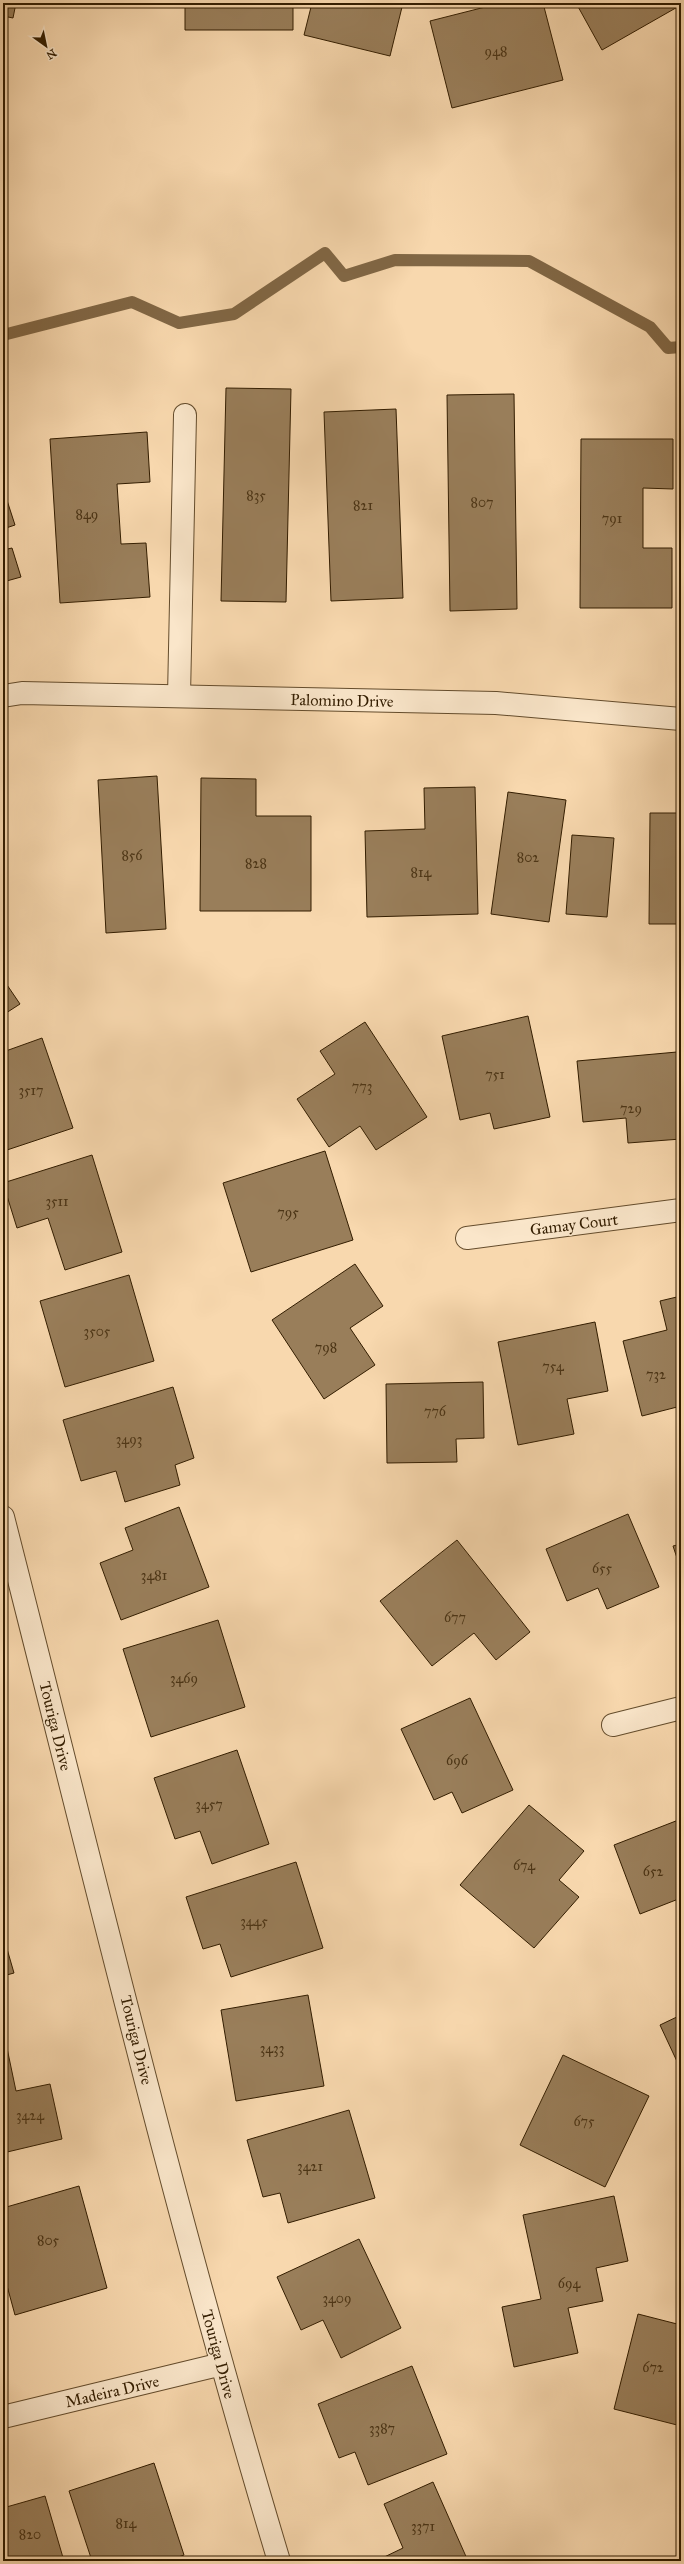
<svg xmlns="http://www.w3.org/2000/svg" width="684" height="2564" font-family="'IM FELL Great Primer',serif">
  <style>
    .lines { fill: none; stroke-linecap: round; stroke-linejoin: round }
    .stream { stroke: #816745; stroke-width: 12 }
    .building { fill: #997e5a; stroke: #331d00 }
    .lane-casing { stroke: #644c2c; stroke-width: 24 }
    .street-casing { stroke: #644c2c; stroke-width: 24 }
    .lane { stroke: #fae6ca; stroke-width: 22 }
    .street { stroke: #fae6ca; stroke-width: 22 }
    .labels { text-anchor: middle; stroke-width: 3; stroke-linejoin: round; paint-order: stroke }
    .number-label { font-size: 14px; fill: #4c3516 }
    .street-label { font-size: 16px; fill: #331d00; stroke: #fae6ca }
  </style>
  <rect width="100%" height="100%" fill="#f8d8ae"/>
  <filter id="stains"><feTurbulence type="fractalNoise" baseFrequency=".005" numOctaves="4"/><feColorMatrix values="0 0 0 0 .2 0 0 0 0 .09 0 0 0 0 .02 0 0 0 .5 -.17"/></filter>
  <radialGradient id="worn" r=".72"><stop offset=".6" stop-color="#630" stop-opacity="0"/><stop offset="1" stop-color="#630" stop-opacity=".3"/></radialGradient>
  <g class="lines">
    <path class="stream" d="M3 335 132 302 179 323 234 314 325 253 344 276 395 260 529 261 650 327 668 348 681 347"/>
  </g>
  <path class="building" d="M3 3H16L13 18 3 16Z
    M138 3H165L164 6Z
    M185 3H293V30H185Z
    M312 3H403L390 56 304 35Z
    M501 3H543L563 80 452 108 430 21Z
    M576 3H681V5L602 50Z
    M226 388 291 389 286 602 221 601Z
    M514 394 517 609 450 611 447 395Z
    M396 409 403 598 331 601 324 412Z
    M147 432 150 482 117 484 121 544 146 543 150 597 60 603 50 439Z
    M581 439H673V489L643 488V548H672V608H580Z
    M3 488 15 525 3 529Z
    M12 548 21 577 3 582V550Z
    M157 776 166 929 106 933 98 780Z
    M201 778 256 779V816H311V911H200Z
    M475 787 478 914 367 917 365 831 425 829 424 788Z
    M508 792 566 800 549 922 491 914Z
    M650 813H681V924H649Z
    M572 835 614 838 607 917 566 914Z
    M3 979 20 1004 3 1015Z
    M528 1016 550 1117 494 1129 490 1113 460 1120 442 1036Z
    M365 1022 427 1117 376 1150 360 1126 329 1147 297 1099 335 1074 320 1051Z
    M42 1038 73 1128 7 1150 3 1138V1052Z
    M677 1052 681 1097V1139L628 1143 626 1118 583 1122 577 1061Z
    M325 1151 353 1240 251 1272 223 1183Z
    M92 1155 122 1252 65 1270 48 1218 17 1228 3 1183Z
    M355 1264 383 1306 350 1328 375 1365 324 1399 272 1320Z
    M129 1275 154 1361 65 1387 40 1301Z
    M681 1296V1406L642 1416 623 1341 667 1330 660 1301Z
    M595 1322 608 1391 567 1399 574 1434 518 1445 498 1342Z
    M483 1382 484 1438 456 1439 457 1462 387 1463 386 1384Z
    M173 1387 194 1458 175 1465 180 1485 125 1502 116 1471 81 1481 63 1420Z
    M179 1507 209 1587 121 1620 100 1563 133 1550 125 1528Z
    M628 1514 659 1587 607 1609 598 1588 567 1601 546 1549Z
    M457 1540 530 1632 496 1660 474 1633 432 1666 380 1601Z
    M681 1544V1570L673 1546Z
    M218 1620 245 1707 151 1737 123 1649Z
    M470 1698 513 1790 462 1813 452 1792 434 1800 401 1729Z
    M237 1750 269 1844 212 1864 200 1831 175 1839 154 1778Z
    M529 1805 584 1851 559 1880 579 1897 534 1948 460 1885Z
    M681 1819V1898L640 1914 614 1845Z
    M296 1862 323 1948 231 1977 220 1944 203 1949 186 1897Z
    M3 1935 14 1973 3 1976Z
    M308 1995 324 2086 236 2101 221 2010Z
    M681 2015V2070L660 2025Z
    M7 2048 16 2091 50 2084 62 2139 3 2153V2049Z
    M563 2055 649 2096 605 2187 520 2145Z
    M349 2110 375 2198 288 2223 280 2193 263 2197 247 2140Z
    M79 2186 107 2288 15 2315 3 2271V2208Z
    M614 2196 628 2261 596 2268 603 2301 568 2308 578 2353 514 2367 502 2307 541 2299 523 2215Z
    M359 2239 401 2328 341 2358 323 2320 301 2330 277 2277Z
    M638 2314 681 2325V2426L614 2409Z
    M412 2366 447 2454 368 2485 355 2452 339 2458 318 2404Z
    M154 2463 184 2555 167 2561H92L69 2491Z
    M433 2482 468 2561H376L403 2548 384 2504Z
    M45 2496 64 2561H3V2508Z"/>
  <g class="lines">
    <g class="lane-casing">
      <path id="lane" d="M179 696 185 415"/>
    </g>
    <g class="street-casing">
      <path id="street" d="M3 696 22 693 496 703 681 719
        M467 1238 681 1210
        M3 1517C92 1866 175 2216 279 2561
        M613 1725 681 1708
        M3 2417 222 2364"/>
    </g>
    <use href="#lane" class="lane"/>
    <use href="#street" class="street"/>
  </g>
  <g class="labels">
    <g class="number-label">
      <text x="496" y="56">948</text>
      <text x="256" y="500">835</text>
      <text x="482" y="507">807</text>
      <text x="363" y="510">821</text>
      <text x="87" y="519">849</text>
      <text x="612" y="523">791</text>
      <text x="132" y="860">856</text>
      <text x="528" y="862">802</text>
      <text x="256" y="868">828</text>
      <text x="421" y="877">814</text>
      <text x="495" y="1079">751</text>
      <text x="362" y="1091">773</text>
      <text x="31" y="1095">3517</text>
      <text x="631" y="1113">729</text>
      <text x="57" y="1206">3511</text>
      <text x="288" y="1217">795</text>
      <text x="97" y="1336">3505</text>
      <text x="326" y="1352">798</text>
      <text x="553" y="1371">754</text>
      <text x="656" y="1379">732</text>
      <text x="435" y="1416">776</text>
      <text x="129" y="1444">3493</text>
      <text x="602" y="1573">655</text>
      <text x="154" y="1580">3481</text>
      <text x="455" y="1622">677</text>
      <text x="184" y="1683">3469</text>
      <text x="457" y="1765">696</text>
      <text x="209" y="1809">3457</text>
      <text x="524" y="1870">674</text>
      <text x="653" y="1876">652</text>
      <text x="254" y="1926">3445</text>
      <text x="272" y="2053">3433</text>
      <text x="30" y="2120">3424</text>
      <text x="584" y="2126">675</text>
      <text x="310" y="2171">3421</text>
      <text x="48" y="2245">805</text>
      <text x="569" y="2288">694</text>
      <text x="337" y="2303">3409</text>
      <text x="653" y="2372">672</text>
      <text x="382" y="2433">3387</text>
      <text x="126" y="2528">814</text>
      <text x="423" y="2531">3371</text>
      <text x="30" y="2539">820</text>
    </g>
    <g class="street-label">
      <text transform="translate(342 700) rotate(1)" y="6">Palomino Drive</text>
      <text transform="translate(574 1224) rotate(-7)" y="6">Gamay Court</text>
      <text transform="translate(56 1726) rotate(76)" y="6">Touriga Drive</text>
      <text transform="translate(137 2040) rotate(76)" y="6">Touriga Drive</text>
      <text transform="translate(219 2354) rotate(75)" y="6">Touriga Drive</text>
      <text transform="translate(112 2391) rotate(-13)" y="6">Madeira Drive</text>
    </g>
  </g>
  <rect width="684" height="2564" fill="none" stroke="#f8d8ae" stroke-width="16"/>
  <rect x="4" y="4" width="676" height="2556" fill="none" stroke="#331d00" stroke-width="2"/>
  <rect x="8" y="8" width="668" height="2548" fill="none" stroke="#331d00"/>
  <g transform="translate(46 46) rotate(147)" stroke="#fae6ca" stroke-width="3" paint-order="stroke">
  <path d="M0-3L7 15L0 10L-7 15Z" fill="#331d00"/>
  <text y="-6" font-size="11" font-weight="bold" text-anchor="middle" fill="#331d00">N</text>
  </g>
  <rect width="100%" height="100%" filter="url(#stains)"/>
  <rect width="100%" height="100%" fill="url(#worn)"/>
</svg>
